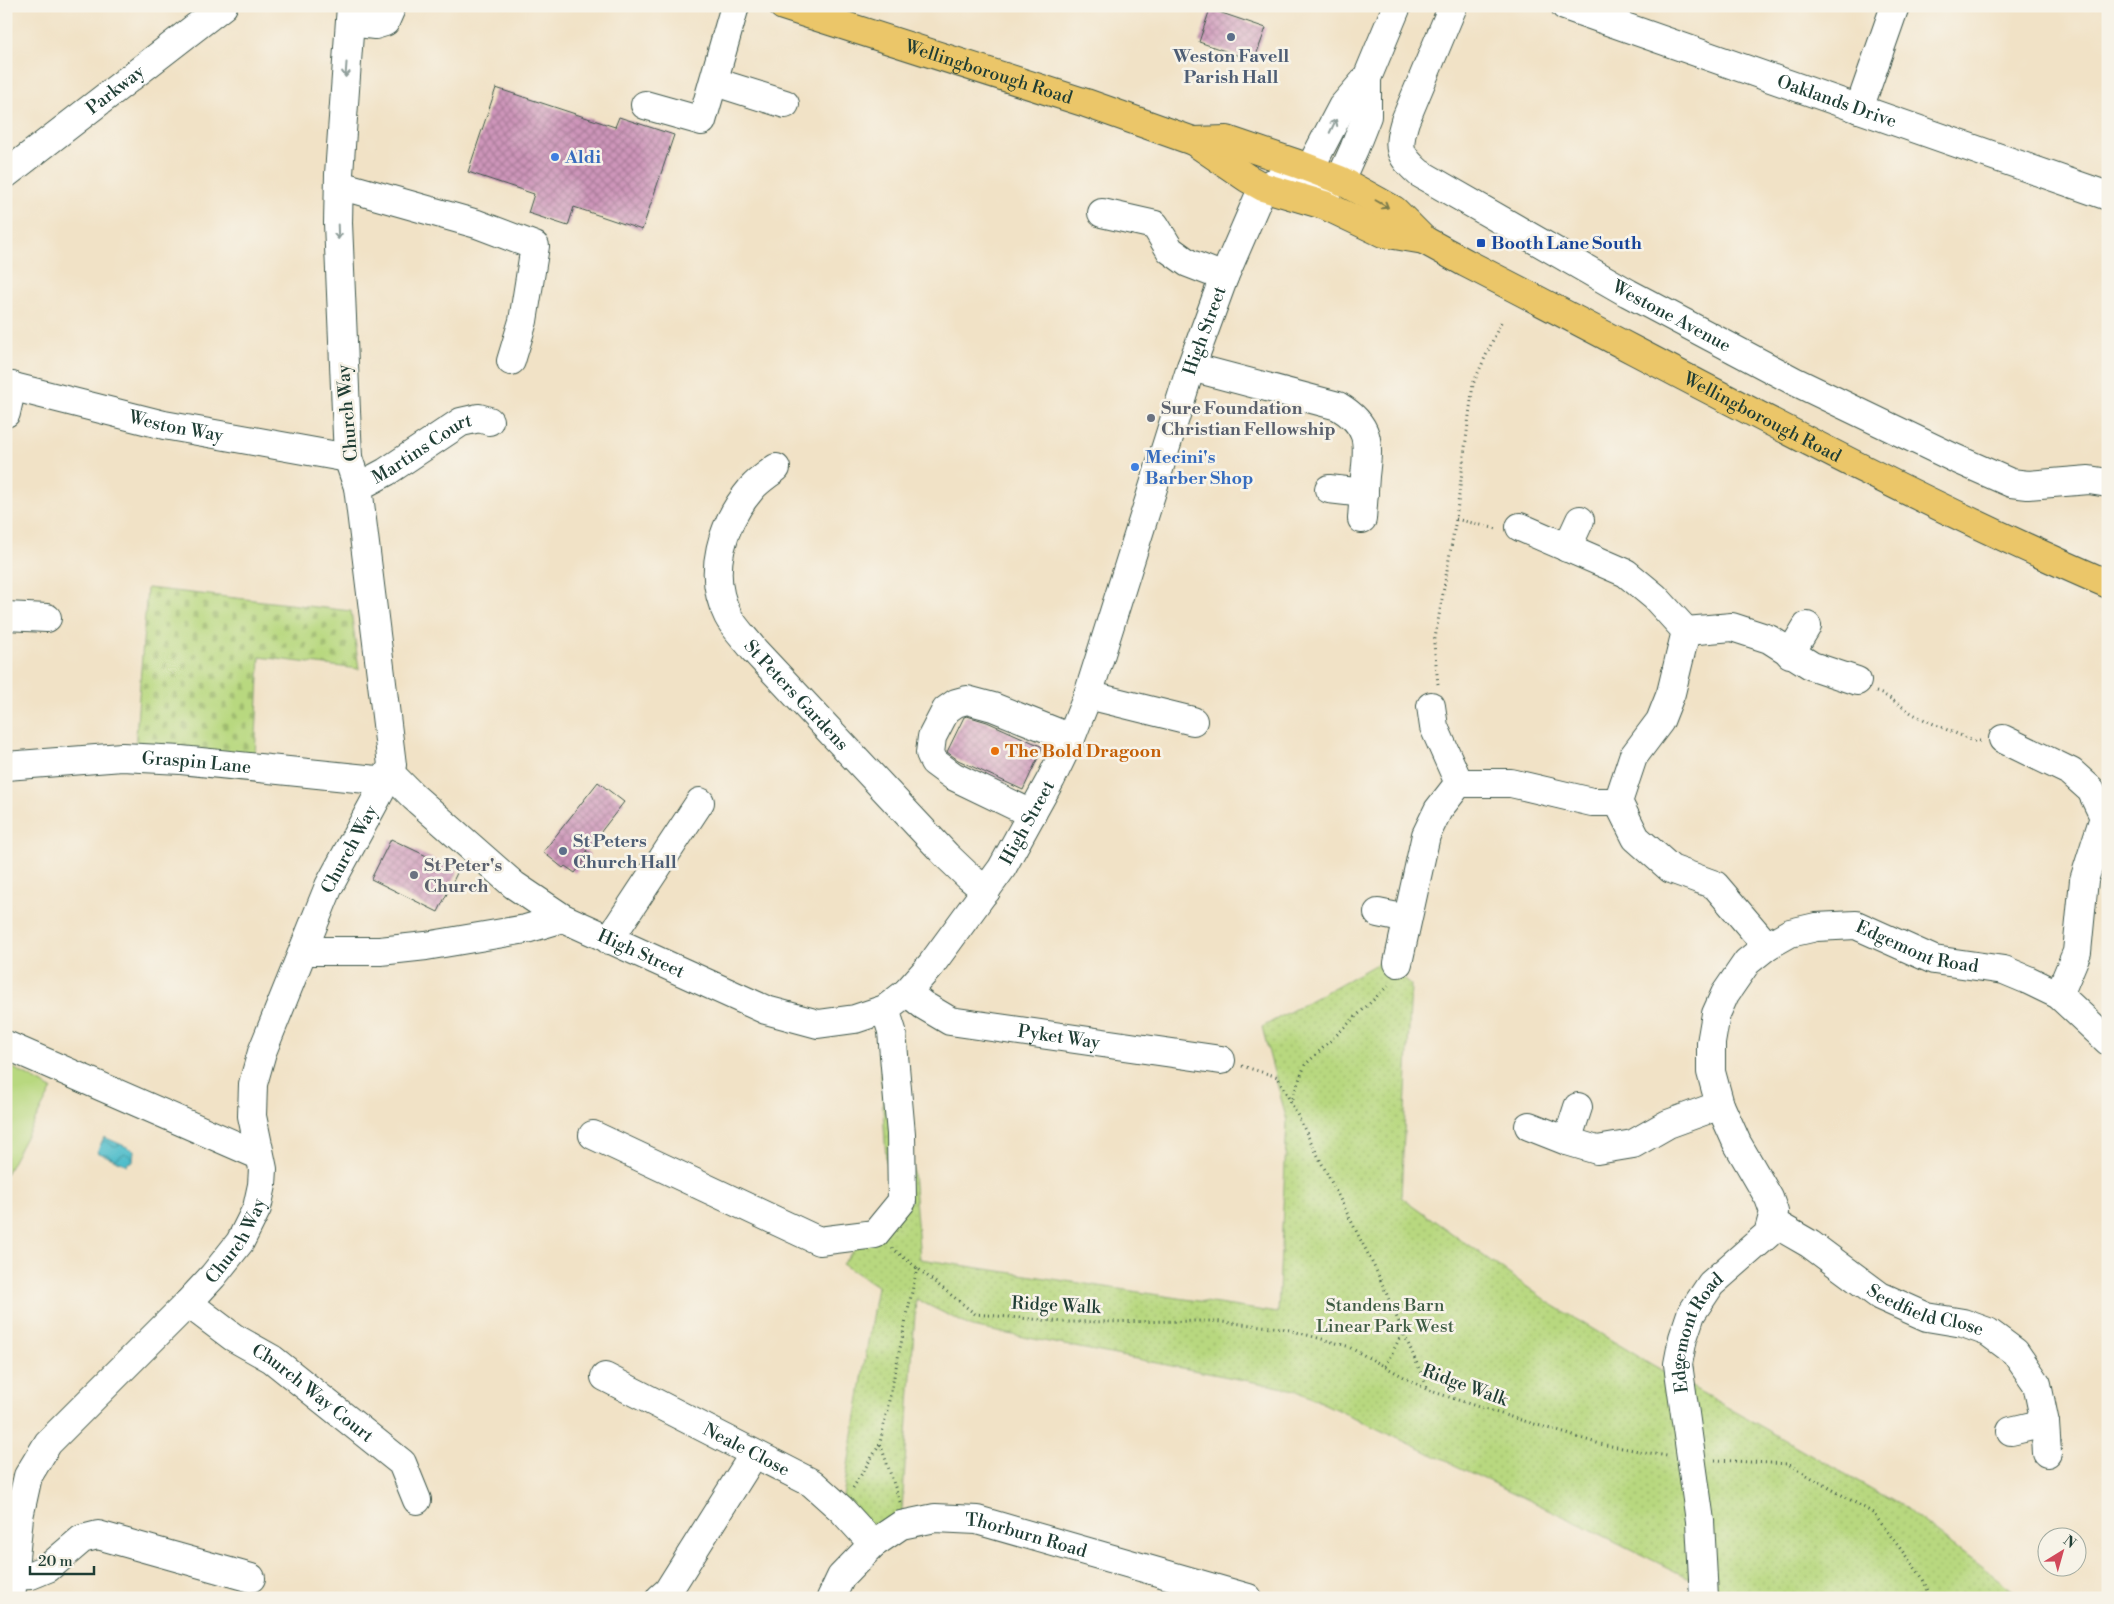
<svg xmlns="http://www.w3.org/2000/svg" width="2114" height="1604" font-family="'Libre Bodoni',serif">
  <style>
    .cemetery { fill: url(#cemetery-stones); stroke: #6c8a5a }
    .park { fill: url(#park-dots); stroke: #6c8a5a }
    .pitch { fill: #b8d87f; stroke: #6c8a5a }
    .water { fill: url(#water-waves); stroke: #387d80 }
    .building { fill: url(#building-cross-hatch) }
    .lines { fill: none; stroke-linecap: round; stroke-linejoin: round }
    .minor-casing { stroke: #3e564a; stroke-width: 30 }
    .major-casing { stroke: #3e564a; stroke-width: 30 }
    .path { stroke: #3e564a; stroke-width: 3; stroke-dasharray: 1 4; stroke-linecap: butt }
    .minor { stroke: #fff; stroke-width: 28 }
    .major { stroke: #ebc669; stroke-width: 28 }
    .oneway { stroke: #8f9e9a }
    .oneway2 { stroke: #7b7b4c }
    .service-dot { fill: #5c6f8a; stroke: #f7f3e8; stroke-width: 2 }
    .shop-dot { fill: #3f7fe0; stroke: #f7f3e8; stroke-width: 2 }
    .transit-dot { fill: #1a4fb4; stroke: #f7f3e8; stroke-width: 2 }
    .worship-dot { fill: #6b7280; stroke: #f7f3e8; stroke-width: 2 }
    .food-dot { fill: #e8710a; stroke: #f7f3e8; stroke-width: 2 }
    .labels { text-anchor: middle; stroke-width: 5; stroke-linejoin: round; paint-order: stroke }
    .service-label { font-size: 18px; font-weight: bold; fill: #4e5e75; stroke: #f7f3e8 }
    .street-label { font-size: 18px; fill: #1f3d34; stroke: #f7f3e8 }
    .shop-label { font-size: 18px; font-weight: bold; fill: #366cbe; stroke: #f7f3e8; text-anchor: start }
    .transit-label { font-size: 18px; font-weight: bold; fill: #164399; stroke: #f7f3e8; text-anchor: start }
    .worship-label { font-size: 18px; font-weight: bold; fill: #5b616d; stroke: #f7f3e8; text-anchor: start }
    .food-label { font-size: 18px; font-weight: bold; fill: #c56008; stroke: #f7f3e8; text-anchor: start }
    .park-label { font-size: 18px; fill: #3e5c43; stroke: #f7f3e8 }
  </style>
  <defs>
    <pattern id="cemetery-stones" width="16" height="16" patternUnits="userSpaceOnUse" patternTransform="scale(1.25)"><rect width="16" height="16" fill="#b8d87f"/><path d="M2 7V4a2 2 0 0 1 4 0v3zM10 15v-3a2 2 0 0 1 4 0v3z" fill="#9eba6e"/></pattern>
    <pattern id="park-dots" width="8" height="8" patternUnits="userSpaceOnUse" patternTransform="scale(1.25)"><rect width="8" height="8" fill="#b8d87f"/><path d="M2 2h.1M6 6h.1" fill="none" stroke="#9eba6e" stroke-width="1.8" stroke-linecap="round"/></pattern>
    <pattern id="water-waves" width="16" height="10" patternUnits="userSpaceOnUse" patternTransform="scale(1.25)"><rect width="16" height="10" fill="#50bdcb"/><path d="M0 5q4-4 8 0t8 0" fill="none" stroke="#429ba6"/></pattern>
    <pattern id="building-cross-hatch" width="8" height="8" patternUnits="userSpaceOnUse" patternTransform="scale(1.25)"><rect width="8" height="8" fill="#ce95ba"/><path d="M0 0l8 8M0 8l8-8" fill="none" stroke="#a77b98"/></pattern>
  </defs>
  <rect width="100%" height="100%" fill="#f7f3e8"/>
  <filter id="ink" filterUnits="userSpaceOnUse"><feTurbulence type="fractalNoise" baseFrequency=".02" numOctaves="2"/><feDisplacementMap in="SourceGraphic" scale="10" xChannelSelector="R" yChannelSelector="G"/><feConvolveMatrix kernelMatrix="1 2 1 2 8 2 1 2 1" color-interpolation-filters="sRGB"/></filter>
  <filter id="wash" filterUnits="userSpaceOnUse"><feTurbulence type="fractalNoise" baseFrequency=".0096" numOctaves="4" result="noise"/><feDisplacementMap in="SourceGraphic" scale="20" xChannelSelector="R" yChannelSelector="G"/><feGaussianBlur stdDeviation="1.12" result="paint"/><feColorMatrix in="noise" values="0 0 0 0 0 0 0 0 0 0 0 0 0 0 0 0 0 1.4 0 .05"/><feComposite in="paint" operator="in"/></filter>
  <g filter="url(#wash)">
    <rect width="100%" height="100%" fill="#f1e2c6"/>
    <path class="cemetery" d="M147 588 351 611 359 669 260 657 255 757 135 750Z"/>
    <path class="park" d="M1382 961 1411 985 1401 1197 1551 1304 1651 1364 1900 1505 2023 1598H1729L1584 1526 1295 1390 972 1327 916 1299 901 1525 873 1544 841 1509 877 1286 842 1264 889 1208 880 1060 902 1039 920 1259 1278 1313 1287 1121 1262 1027Z"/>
    <path class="pitch" d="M6 1064 52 1089 6 1174Z"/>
    <path class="water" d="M104 1137 134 1150 133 1161 128 1163 127 1165 97 1152Z"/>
    <g id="blocks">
      <path class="building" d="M1210 9 1266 28 1254 61 1199 42Z
        M496 88 615 127 619 117 674 135 642 230 574 207 568 226 528 213 534 194 468 172Z
        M967 716 987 722 1043 747 1023 790 958 760 947 752 964 717Z
        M598 782 624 802 586 851 590 854 575 873 565 866 563 868 543 852Z
        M391 839 458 871 438 912 371 879Z"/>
    </g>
  </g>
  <g filter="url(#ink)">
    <use href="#blocks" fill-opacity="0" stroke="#3e564a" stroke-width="1"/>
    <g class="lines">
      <g class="minor-casing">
        <g id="minor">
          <path id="s1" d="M1453 6 1405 121C1397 148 1398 154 1419 173L1628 293 1794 381 1952 457 2011 483 2028 485 2089 480 2108 483"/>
          <path id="s2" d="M1565 6 2108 196"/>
          <path d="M350 22 375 25 385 22 392 6"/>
          <path d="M715 82 785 104"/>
          <path d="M645 105 702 121 735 6"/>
          <path d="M1859 109 1895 6"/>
          <path id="s3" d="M6 174 223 6"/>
          <path d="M339 185 477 224 535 246 523 321 511 361"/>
          <path d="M1310 187V168L1342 107 1367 78 1397 6"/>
          <path d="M1320 193 1340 180 1354 149 1367 116V78"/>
          <path d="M1102 213 1155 225 1170 250 1188 263 1224 277"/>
          <path d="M1191 367 1338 406C1370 425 1369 442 1365 476 1364 490 1363 504 1362 519"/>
          <path id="s4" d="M6 385 164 425 348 458"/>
          <path d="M6 413 12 386"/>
          <path id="s5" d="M776 468C769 474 759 480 752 488 722 523 706 573 728 616 734 628 746 639 754 650L947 856 968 876 986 891"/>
          <path id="s6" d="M358 487 386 472 461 422 479 418 489 421"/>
          <path d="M1329 489 1364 493"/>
          <path d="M1520 527 1626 573 1655 597 1686 631 1671 693 1660 721 1633 757 1618 802"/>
          <path d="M1567 548 1580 520"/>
          <path d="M6 616 47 618"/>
          <path d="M1686 631 1732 627 1769 639 1812 666 1857 681"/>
          <path d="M1790 654 1807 626"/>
          <path d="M1088 695 1193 721"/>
          <path d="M1431 706 1434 727 1459 783"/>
          <path d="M2003 739 2071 772 2091 790 2104 817 2084 880 2077 952 2059 995"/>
          <path id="s7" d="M6 766 122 757 181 760 386 781"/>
          <path id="s8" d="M390 773 414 797 514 885 563 918 766 1010 818 1024 855 1019 885 1009 907 992 931 965 1002 868 1051 779 1071 738 1088 695 1191 367 1224 277 1263 187 1310 168"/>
          <path d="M1032 814 953 776 934 762 930 753 932 737 946 710 956 703 967 700 993 707 1071 738"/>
          <path d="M1378 913 1407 919"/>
          <path d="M609 940 700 802"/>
          <path d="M303 951H380L426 946 526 929 563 918"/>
          <path d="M1398 963 1426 835 1438 810 1459 783H1511L1592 802H1618L1636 838 1671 869 1715 885 1767 946"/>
          <path id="s9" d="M907 992 923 1005 950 1021 1221 1060"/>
          <path d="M6 1045 258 1155"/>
          <path d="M1529 1126 1567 1141 1597 1150 1633 1144 1668 1124 1720 1105"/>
          <path d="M593 1135 819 1241 875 1234 902 1201 901 1134 893 1044 892 1031 885 1009"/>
          <path d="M1567 1141 1578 1107"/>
          <path id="s10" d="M1772 1222 1810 1244 1880 1296 1927 1317 1963 1323 1988 1332 2015 1352 2037 1384 2045 1423 2047 1453"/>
          <path id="s11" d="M188 1303 233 1337 272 1359 402 1463 417 1500"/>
          <path id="s12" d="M605 1377 812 1483 841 1509 873 1544"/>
          <path d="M2011 1431 2045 1423"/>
          <path d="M13 1576 31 1575 48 1568 82 1539 98 1535 251 1578"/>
          <path id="s13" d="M11 1598 19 1517 28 1476 48 1443 188 1303 213 1276 240 1242 257 1208 262 1185 263 1169 252 1116 253 1084 262 1052 329 886 386 781 392 765 358 487 348 458 338 223 339 174 351 6"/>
          <path d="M660 1598 668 1591 754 1454"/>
          <path id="s14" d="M831 1598 841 1577 873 1544 901 1525 935 1518 977 1520 1248 1598"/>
          <path id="s15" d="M1704 1598 1700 1521 1678 1364 1683 1338 1691 1314 1711 1284 1768 1234 1774 1212 1769 1198 1737 1143 1720 1105 1711 1072V1043L1716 1014 1725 994 1747 962 1767 946 1790 933 1816 927 1856 925 1934 960 2004 970 2028 980 2059 995 2108 1041"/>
        </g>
      </g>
      <g class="major-casing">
        <g id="major">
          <path id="s16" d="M783 6 1086 103 1193 141 1247 178 1263 187 1324 205 1383 233 1424 240"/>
          <path id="s17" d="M1193 141 1227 140 1298 164 1340 180 1394 210 1424 240 1466 263C1679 372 1888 489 2108 584"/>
        </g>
      </g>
      <path class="path" d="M1456 519 1497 529
        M1438 684 1434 644 1456 519 1473 384 1502 320
        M1876 692C1890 696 1900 706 1913 714 1932 724 1953 732 1974 741H1980
        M1242 1066 1278 1077 1377 1272 1428 1389
        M1290 1103 1305 1065 1390 984
        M892 1248 975 1314 1064 1322 1212 1321 1282 1328 1347 1346 1428 1390 1488 1410 1600 1444 1667 1456
        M1385 1366 1403 1332
        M1715 1460 1788 1464 1873 1513 1922 1577 1931 1598
        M853 1488 880 1444
        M900 1502 880 1443 917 1268"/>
      <use href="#minor" class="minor"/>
      <use href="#major" class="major"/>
    </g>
    <defs><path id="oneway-shaft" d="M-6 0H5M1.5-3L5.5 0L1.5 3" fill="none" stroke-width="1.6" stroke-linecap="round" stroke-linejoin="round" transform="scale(1.25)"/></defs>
    <g class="oneway">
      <use href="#oneway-shaft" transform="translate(346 70) rotate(94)"/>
      <use href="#oneway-shaft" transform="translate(1333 126) rotate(-64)"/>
      <use href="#oneway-shaft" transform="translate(338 232) rotate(88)"/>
    </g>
    <use class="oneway2" href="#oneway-shaft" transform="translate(1382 204) rotate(30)"/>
  </g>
  <g class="service-dot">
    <circle cx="1231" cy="37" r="5"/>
    <circle cx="563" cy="851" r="5"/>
  </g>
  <g class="shop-dot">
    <circle cx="555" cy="157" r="5"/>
    <circle cx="1135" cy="467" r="5"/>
  </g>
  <rect class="transit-dot" x="1476" y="238" width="10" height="10" rx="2.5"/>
  <g class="worship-dot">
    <circle cx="1151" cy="418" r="5"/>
    <circle cx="414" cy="875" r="5"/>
  </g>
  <circle class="food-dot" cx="995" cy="751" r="5"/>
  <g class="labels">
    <g class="service-label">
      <text x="1231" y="62">Weston Favell<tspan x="1231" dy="21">Parish Hall</tspan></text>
      <text x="573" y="847" text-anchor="start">St Peters<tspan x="573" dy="21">Church Hall</tspan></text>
    </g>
    <g class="street-label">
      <text dy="6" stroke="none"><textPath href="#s16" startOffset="216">Wellingborough Road</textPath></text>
      <text dy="6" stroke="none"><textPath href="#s3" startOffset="138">Parkway</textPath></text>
      <text dy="6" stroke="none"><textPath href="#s2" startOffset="288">Oaklands Drive</textPath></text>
      <text dy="6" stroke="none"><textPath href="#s1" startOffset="474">Westone Avenue</textPath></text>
      <text dy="6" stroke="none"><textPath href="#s8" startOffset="1332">High Street</textPath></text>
      <text transform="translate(347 413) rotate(-95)" y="6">Church Way</text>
      <text dy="6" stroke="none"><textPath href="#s17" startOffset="640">Wellingborough Road</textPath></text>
      <text dy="6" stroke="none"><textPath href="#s4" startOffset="175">Weston Way</textPath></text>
      <text dy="6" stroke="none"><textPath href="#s6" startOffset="75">Martins Court</textPath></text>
      <text dy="6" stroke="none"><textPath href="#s5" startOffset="274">St Peters Gardens</textPath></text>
      <text dy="6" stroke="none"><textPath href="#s7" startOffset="191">Graspin Lane</textPath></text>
      <text dy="6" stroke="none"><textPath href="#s8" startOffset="808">High Street</textPath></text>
      <text dy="6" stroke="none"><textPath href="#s13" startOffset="858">Church Way</textPath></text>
      <text dy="6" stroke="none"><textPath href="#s15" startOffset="880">Edgemont Road</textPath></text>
      <text dy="6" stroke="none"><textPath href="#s8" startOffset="312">High Street</textPath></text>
      <text dy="6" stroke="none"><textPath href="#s9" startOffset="162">Pyket Way</textPath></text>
      <text dy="6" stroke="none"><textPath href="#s13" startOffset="439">Church Way</textPath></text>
      <text transform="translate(1056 1305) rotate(3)" y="6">Ridge Walk</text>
      <text dy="6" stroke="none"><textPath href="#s10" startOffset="179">Seedfield Close</textPath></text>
      <text dy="6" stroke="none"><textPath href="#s15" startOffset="271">Edgemont Road</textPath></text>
      <text transform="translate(1465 1385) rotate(20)" y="6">Ridge Walk</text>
      <text dy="6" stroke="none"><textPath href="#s11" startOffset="154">Church Way Court</textPath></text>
      <text dy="6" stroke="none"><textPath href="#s12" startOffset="159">Neale Close</textPath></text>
      <text dy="6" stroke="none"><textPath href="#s14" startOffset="231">Thorburn Road</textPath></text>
    </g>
    <g class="shop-label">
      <text x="565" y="163">Aldi</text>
      <text x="1145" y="463">Mecini's<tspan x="1145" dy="21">Barber Shop</tspan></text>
    </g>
    <g class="transit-label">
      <text x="1491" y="249">Booth Lane South</text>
    </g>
    <g class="worship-label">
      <text x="1161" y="414">Sure Foundation<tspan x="1161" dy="21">Christian Fellowship</tspan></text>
      <text x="424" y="871">St Peter's<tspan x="424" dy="21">Church</tspan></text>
    </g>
    <g class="food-label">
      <text x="1005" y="757">The Bold Dragoon</text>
    </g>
    <g class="park-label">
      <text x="1385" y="1311">Standens Barn<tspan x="1385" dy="21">Linear Park West</tspan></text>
    </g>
  </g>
  <rect width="2114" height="1604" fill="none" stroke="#f7f3e8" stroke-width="25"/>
  <g transform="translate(2062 1552) rotate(37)"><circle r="24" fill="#f7f3e8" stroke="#a1aaa0"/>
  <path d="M0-4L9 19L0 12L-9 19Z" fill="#d1495b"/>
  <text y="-8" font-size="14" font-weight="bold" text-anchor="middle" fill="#1f3d34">N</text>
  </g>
  <path d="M30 1566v8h64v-8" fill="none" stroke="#1f3d34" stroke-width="2.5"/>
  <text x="38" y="1566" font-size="15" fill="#1f3d34" stroke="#f7f3e8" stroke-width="4" paint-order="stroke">20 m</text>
</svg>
